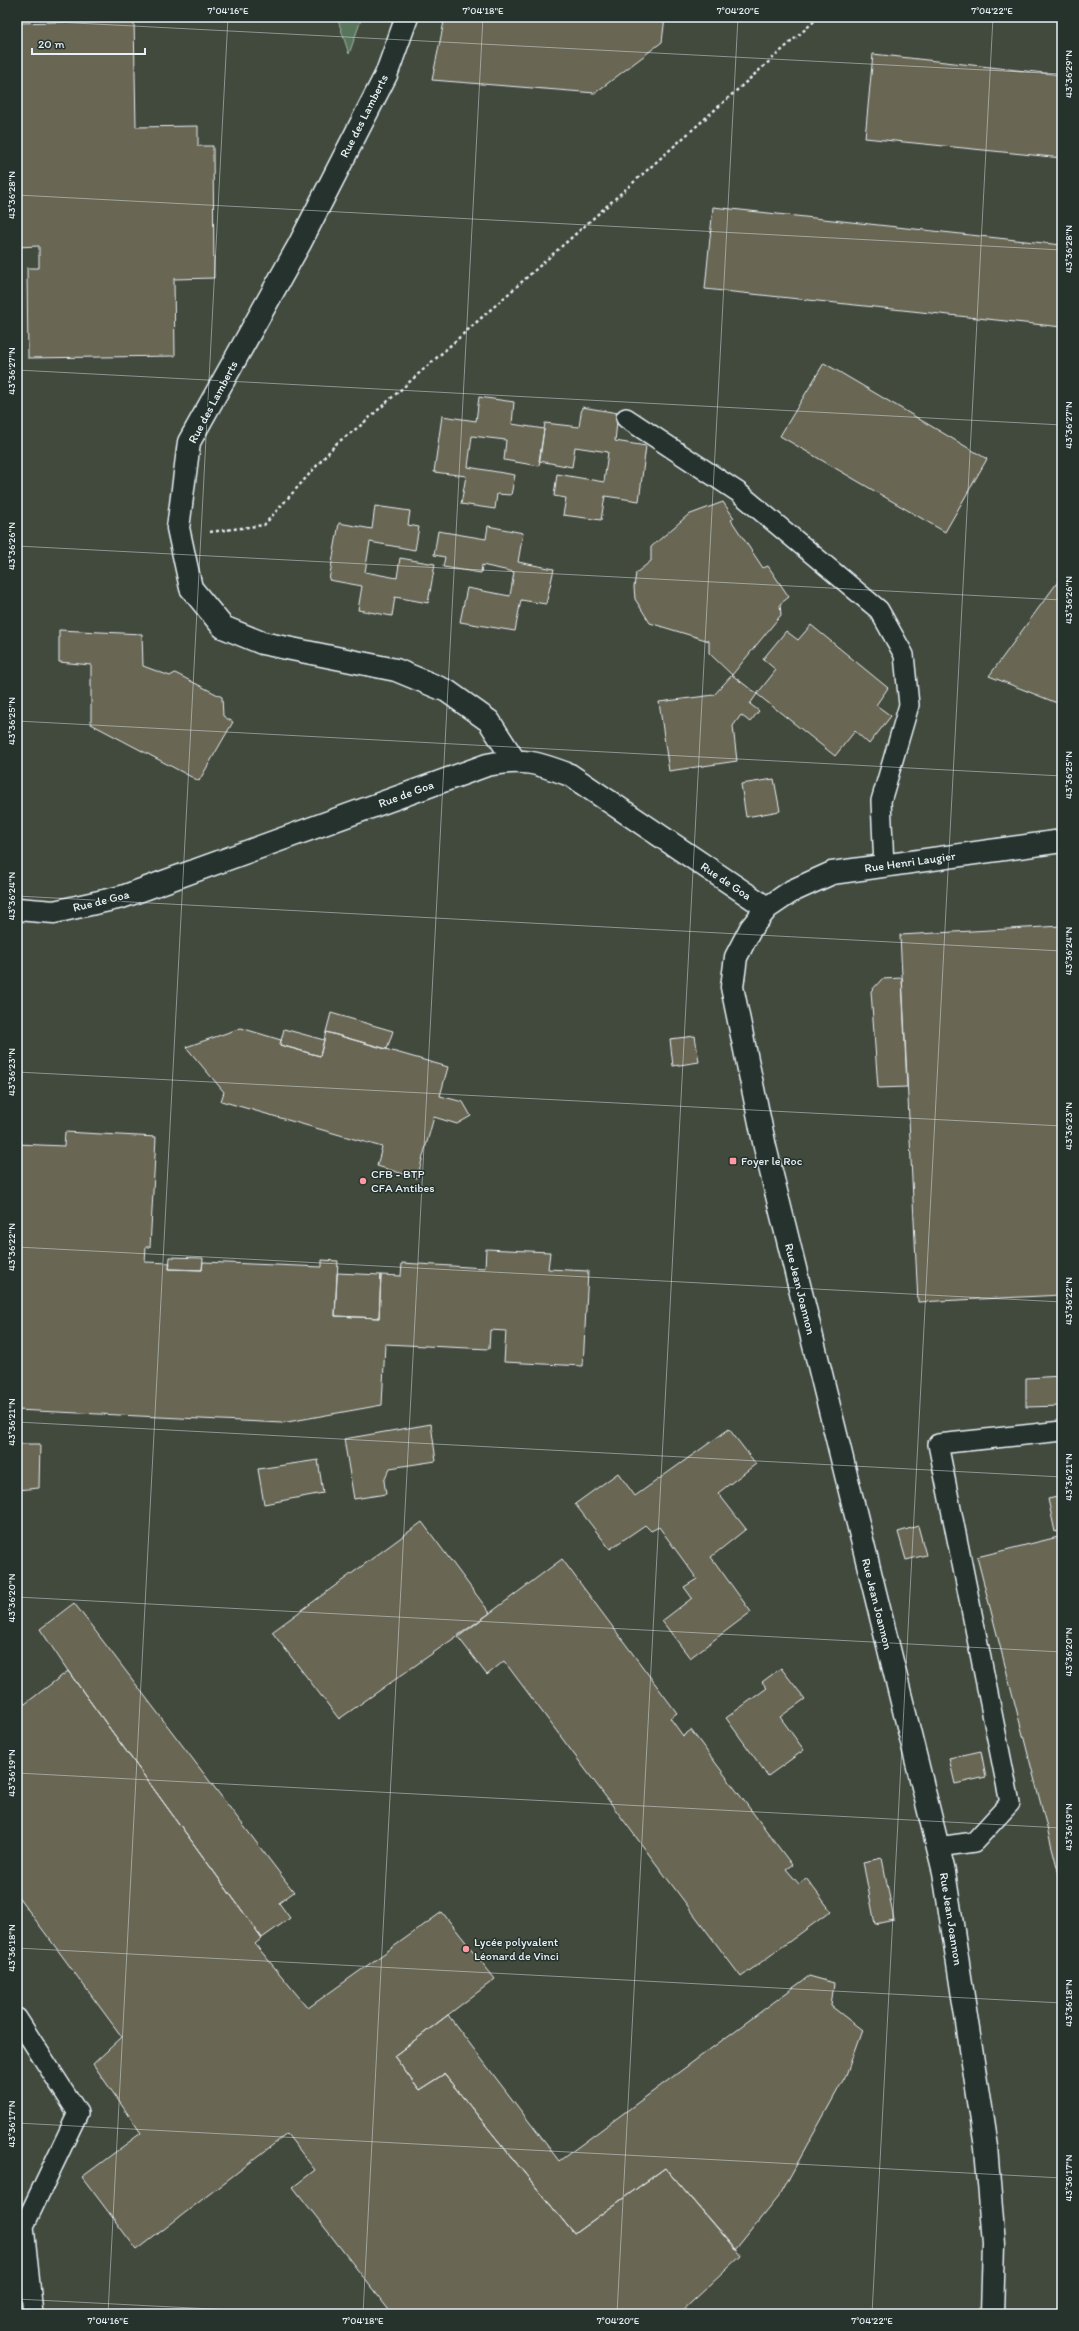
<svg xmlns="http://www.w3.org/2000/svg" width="1079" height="2331" font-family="Itim,sans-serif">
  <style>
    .built { fill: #43493d }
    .green { fill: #58755c; stroke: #a0b3aa }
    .building { fill: #696652; stroke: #e8f1f8 }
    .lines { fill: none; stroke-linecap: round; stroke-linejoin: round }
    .lane-casing { stroke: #e8f1f8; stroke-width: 22 }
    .street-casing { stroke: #e8f1f8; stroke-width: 25 }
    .path { stroke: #e8f1f8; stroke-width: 2.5; stroke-dasharray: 3 3; stroke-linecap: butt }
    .lane { stroke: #26332d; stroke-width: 19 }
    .street { stroke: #26332d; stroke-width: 22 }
    .ticks { fill: none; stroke: #e8f1f8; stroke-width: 1; stroke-opacity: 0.45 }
    .poi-dot { fill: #ff9aa2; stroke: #26332d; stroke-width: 1.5 }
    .labels { text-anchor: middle; stroke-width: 3; stroke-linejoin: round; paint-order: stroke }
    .street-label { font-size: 12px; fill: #e8f1f8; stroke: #26332d }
    .poi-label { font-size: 12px; fill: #e8f1f8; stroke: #26332d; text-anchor: start }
    .neatline { fill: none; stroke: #e8f1f8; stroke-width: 1.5 }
    .ticks-label { font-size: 10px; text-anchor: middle; fill: #e8f1f8 }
  </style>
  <rect width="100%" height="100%" fill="#333d34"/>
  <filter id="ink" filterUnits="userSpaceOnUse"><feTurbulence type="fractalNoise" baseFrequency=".025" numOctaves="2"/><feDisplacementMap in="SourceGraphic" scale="8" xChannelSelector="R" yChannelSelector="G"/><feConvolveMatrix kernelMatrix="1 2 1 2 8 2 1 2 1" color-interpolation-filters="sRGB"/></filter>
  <g filter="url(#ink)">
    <path class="built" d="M17 17H1062V2314H17Z"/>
    <path class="green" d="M337 17H362L349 54Z"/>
    <path class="building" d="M445 17H665L662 42 595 93 432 80Z
      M134 20 136 127 198 126V146H213L214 278 174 279 175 356 28 358 27 268H39V246L17 247V23Z
      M873 54 1062 75V158L865 138Z
      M713 207 1062 245V327L705 289Z
      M824 363 987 459 945 532 780 436Z
      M479 397 514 402 512 424 544 429 539 466 504 460 506 440 472 436 468 467 515 475 511 495 497 494 495 509 461 504 466 476 434 472 442 416 476 421Z
      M582 407 618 413 615 441 646 446 639 501 605 496 601 520 563 515 566 498 554 496 557 474 604 482 608 452 575 447 572 467 539 461 545 423 579 427Z
      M723 502 734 518 731 520 763 568 768 566 789 597 780 604 781 615 732 675 709 653V641L650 623 635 599 634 587 636 573 651 561V547L688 515Z
      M375 506 410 511 408 525 419 527 415 550 370 542 365 572 397 578 400 558 435 564 428 603 395 597 392 616 358 610 362 586 329 580 339 523 372 529Z
      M488 526 523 533 518 562 554 569 546 604 521 600 515 631 460 622 467 588 510 596 514 572 482 565 481 573 443 567 445 557 434 555 438 531 486 539Z
      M1062 576V705L989 676Z
      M811 625 888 688 876 705 891 716 869 744 855 731 835 756 757 694 776 670 763 659 786 631 798 640Z
      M59 630 142 634 143 666 170 676 175 673 222 697 223 716 233 722 199 781 91 724V665L59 662Z
      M732 675 757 694 750 704 759 711 750 722 741 715 733 726 737 761 669 771 659 702 714 695Z
      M774 779 780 811 746 817 741 784Z
      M1062 926V1295L918 1302 900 935Z
      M902 978 907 1087 878 1088 871 991 882 979Z
      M331 1013 393 1031 387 1049 326 1032Z
      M241 1028 281 1040 280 1045 320 1056 326 1032 448 1067 440 1096 463 1102 471 1116 457 1124 434 1117 417 1178 377 1166 382 1147 221 1101 224 1092 186 1047Z
      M284 1029 324 1040 320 1056 280 1045Z
      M695 1036 699 1062 673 1066 670 1039Z
      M65 1132 156 1137 150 1247H146L145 1262 170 1263 169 1269 202 1270 203 1262 322 1267V1260L338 1261 335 1316 379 1318 381 1275 401 1276 402 1263 485 1268 486 1249 550 1252 548 1269 588 1271 583 1366 504 1362 506 1331 490 1330 489 1349 385 1344 382 1405 282 1423 17 1410V1144L64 1146Z
      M170 1257 203 1258 202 1270 169 1269Z
      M337 1273 381 1275 379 1318 335 1316Z
      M1062 1376V1406L1026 1407V1378Z
      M431 1424 436 1461 390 1468 384 1481 386 1494 354 1499 344 1439Z
      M729 1429 756 1464 718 1493 746 1529 711 1557 751 1612 690 1658 662 1621 692 1598 684 1587 697 1579 659 1527 651 1531 645 1525 610 1549 575 1504 618 1473 635 1496Z
      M17 1444H40L39 1488 17 1490Z
      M318 1460 323 1493 264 1504 258 1469Z
      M1062 1496V1530L1055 1532 1048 1499Z
      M422 1522 490 1613 339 1719 272 1632Z
      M918 1526 926 1555 906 1560 898 1532Z
      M1062 1536V1886L977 1557Z
      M562 1559 677 1713 670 1718 683 1736 691 1730 792 1865 786 1869 799 1884 806 1878 831 1911 741 1977 504 1661 487 1675 458 1637Z
      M74 1603 294 1892 279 1903 290 1918 262 1938 68 1671 40 1629Z
      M781 1668 805 1699 780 1717 804 1750 768 1776 726 1718 767 1688 762 1682Z
      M68 1671 262 1938 255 1944 308 2008 442 1912 495 1979 394 2056 419 2090 444 2074 574 2234 665 2168 741 2256 679 2314H392L293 2187 315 2170 287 2134 137 2250 82 2177 141 2133 93 2064 122 2037 17 1895V1710Z
      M981 1751 986 1777 955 1784 949 1758Z
      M882 1858 894 1920 875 1924 863 1862Z
      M809 1976 834 1983 831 2006 862 2030 846 2075 781 2193 735 2250 665 2168 574 2234 444 2074 419 2090 394 2056 448 2015 559 2161Z"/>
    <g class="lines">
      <g class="lane-casing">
        <path id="lane" d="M626 418 738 492 879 610 904 655 909 705 881 801 884 866
          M938 1847 974 1842 1010 1803 938 1444 1062 1431
          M17 2018 78 2113 24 2226 33 2314"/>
      </g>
      <g class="street-casing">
        <path id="street" d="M407 17 386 75 299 245 189 442 178 528 191 588 223 627 262 643 396 670 447 691 489 721 514 760
          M17 909 54 912 122 897 487 765C523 758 535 762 570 775L767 908
          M992 2314 994 2244 986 2147 944 1872 765 1147 732 987 736 957 751 928 767 908 792 891 832 873 1062 841"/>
      </g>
      <path class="path" d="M210 532 264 525 337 443 360 426 819 17"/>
      <use href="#lane" class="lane"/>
      <use href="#street" class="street"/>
    </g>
  </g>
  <path class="ticks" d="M17 20 1062 74M17 195 1062 250M17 370 1062 425M17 546 1062 600M17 721 1062 776M17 896 1062 951M17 1072 1062 1126M17 1247 1062 1302M17 1422 1062 1477M17 1597 1062 1652M17 1773 1062 1828M17 1948 1062 2003M17 2123 1062 2178M17 2299 309 2314M108 2314 228 17M363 2314 483 17M617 2314 738 17M872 2314 993 17"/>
  <g class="poi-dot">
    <rect x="729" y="1157" width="8" height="8" rx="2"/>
    <circle cx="363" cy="1181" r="4"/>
    <circle cx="466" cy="1949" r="4"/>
  </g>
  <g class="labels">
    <g class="street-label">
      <text transform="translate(364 116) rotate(-63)" y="4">Rue des Lamberts</text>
      <text transform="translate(213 402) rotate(-62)" y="4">Rue des Lamberts</text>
      <text transform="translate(406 794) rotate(-20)" y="4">Rue de Goa</text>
      <text transform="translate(910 862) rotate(-8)" y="4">Rue Henri Laugier</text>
      <text transform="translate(726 881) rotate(34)" y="4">Rue de Goa</text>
      <text transform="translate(101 901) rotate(-14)" y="4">Rue de Goa</text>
      <text transform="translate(800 1289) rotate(76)" y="4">Rue Jean Joannon</text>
      <text transform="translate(877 1604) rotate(76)" y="4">Rue Jean Joannon</text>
      <text transform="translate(951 1919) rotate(81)" y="4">Rue Jean Joannon</text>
    </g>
    <g class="poi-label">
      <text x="741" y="1165">Foyer le Roc</text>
      <text x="371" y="1178">CFB - BTP<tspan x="371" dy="14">CFA Antibes</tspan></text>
      <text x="474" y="1946">Lycée polyvalent<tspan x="474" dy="14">Léonard de Vinci</tspan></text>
    </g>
  </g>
  <rect width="1079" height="2331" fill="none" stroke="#26332d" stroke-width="44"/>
  <path d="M32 48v6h113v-6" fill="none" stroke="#e8f1f8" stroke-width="2"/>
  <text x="38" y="48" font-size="12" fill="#e8f1f8" stroke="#26332d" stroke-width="3" paint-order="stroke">20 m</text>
  <rect x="22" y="22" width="1035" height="2287" class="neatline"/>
  <g class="ticks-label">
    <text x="228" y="14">7°04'16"E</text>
    <text x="483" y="14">7°04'18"E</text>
    <text x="738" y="14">7°04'20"E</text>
    <text x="992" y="14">7°04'22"E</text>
    <text transform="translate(1068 74) rotate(-90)" y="4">43°36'29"N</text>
    <text transform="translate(11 195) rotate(-90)" y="4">43°36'28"N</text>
    <text transform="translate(1068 249) rotate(-90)" y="4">43°36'28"N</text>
    <text transform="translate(11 371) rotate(-90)" y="4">43°36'27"N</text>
    <text transform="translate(1068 425) rotate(-90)" y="4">43°36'27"N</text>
    <text transform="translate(11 546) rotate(-90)" y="4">43°36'26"N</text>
    <text transform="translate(1068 600) rotate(-90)" y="4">43°36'26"N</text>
    <text transform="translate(11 721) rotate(-90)" y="4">43°36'25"N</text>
    <text transform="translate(1068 775) rotate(-90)" y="4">43°36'25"N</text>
    <text transform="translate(11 896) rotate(-90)" y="4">43°36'24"N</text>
    <text transform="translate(1068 951) rotate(-90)" y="4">43°36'24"N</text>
    <text transform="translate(11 1072) rotate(-90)" y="4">43°36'23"N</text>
    <text transform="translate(1068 1126) rotate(-90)" y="4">43°36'23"N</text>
    <text transform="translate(11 1247) rotate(-90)" y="4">43°36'22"N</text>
    <text transform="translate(1068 1301) rotate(-90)" y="4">43°36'22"N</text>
    <text transform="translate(11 1422) rotate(-90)" y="4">43°36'21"N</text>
    <text transform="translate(1068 1477) rotate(-90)" y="4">43°36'21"N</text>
    <text transform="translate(11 1598) rotate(-90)" y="4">43°36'20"N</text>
    <text transform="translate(1068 1652) rotate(-90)" y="4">43°36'20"N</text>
    <text transform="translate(11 1773) rotate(-90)" y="4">43°36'19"N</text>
    <text transform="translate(1068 1827) rotate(-90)" y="4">43°36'19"N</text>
    <text transform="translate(11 1948) rotate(-90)" y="4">43°36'18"N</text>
    <text transform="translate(1068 2003) rotate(-90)" y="4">43°36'18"N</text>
    <text transform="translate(11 2124) rotate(-90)" y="4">43°36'17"N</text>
    <text transform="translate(1068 2178) rotate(-90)" y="4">43°36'17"N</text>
    <text x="108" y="2324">7°04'16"E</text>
    <text x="363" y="2324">7°04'18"E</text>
    <text x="618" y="2324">7°04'20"E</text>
    <text x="872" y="2324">7°04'22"E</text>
  </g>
</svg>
